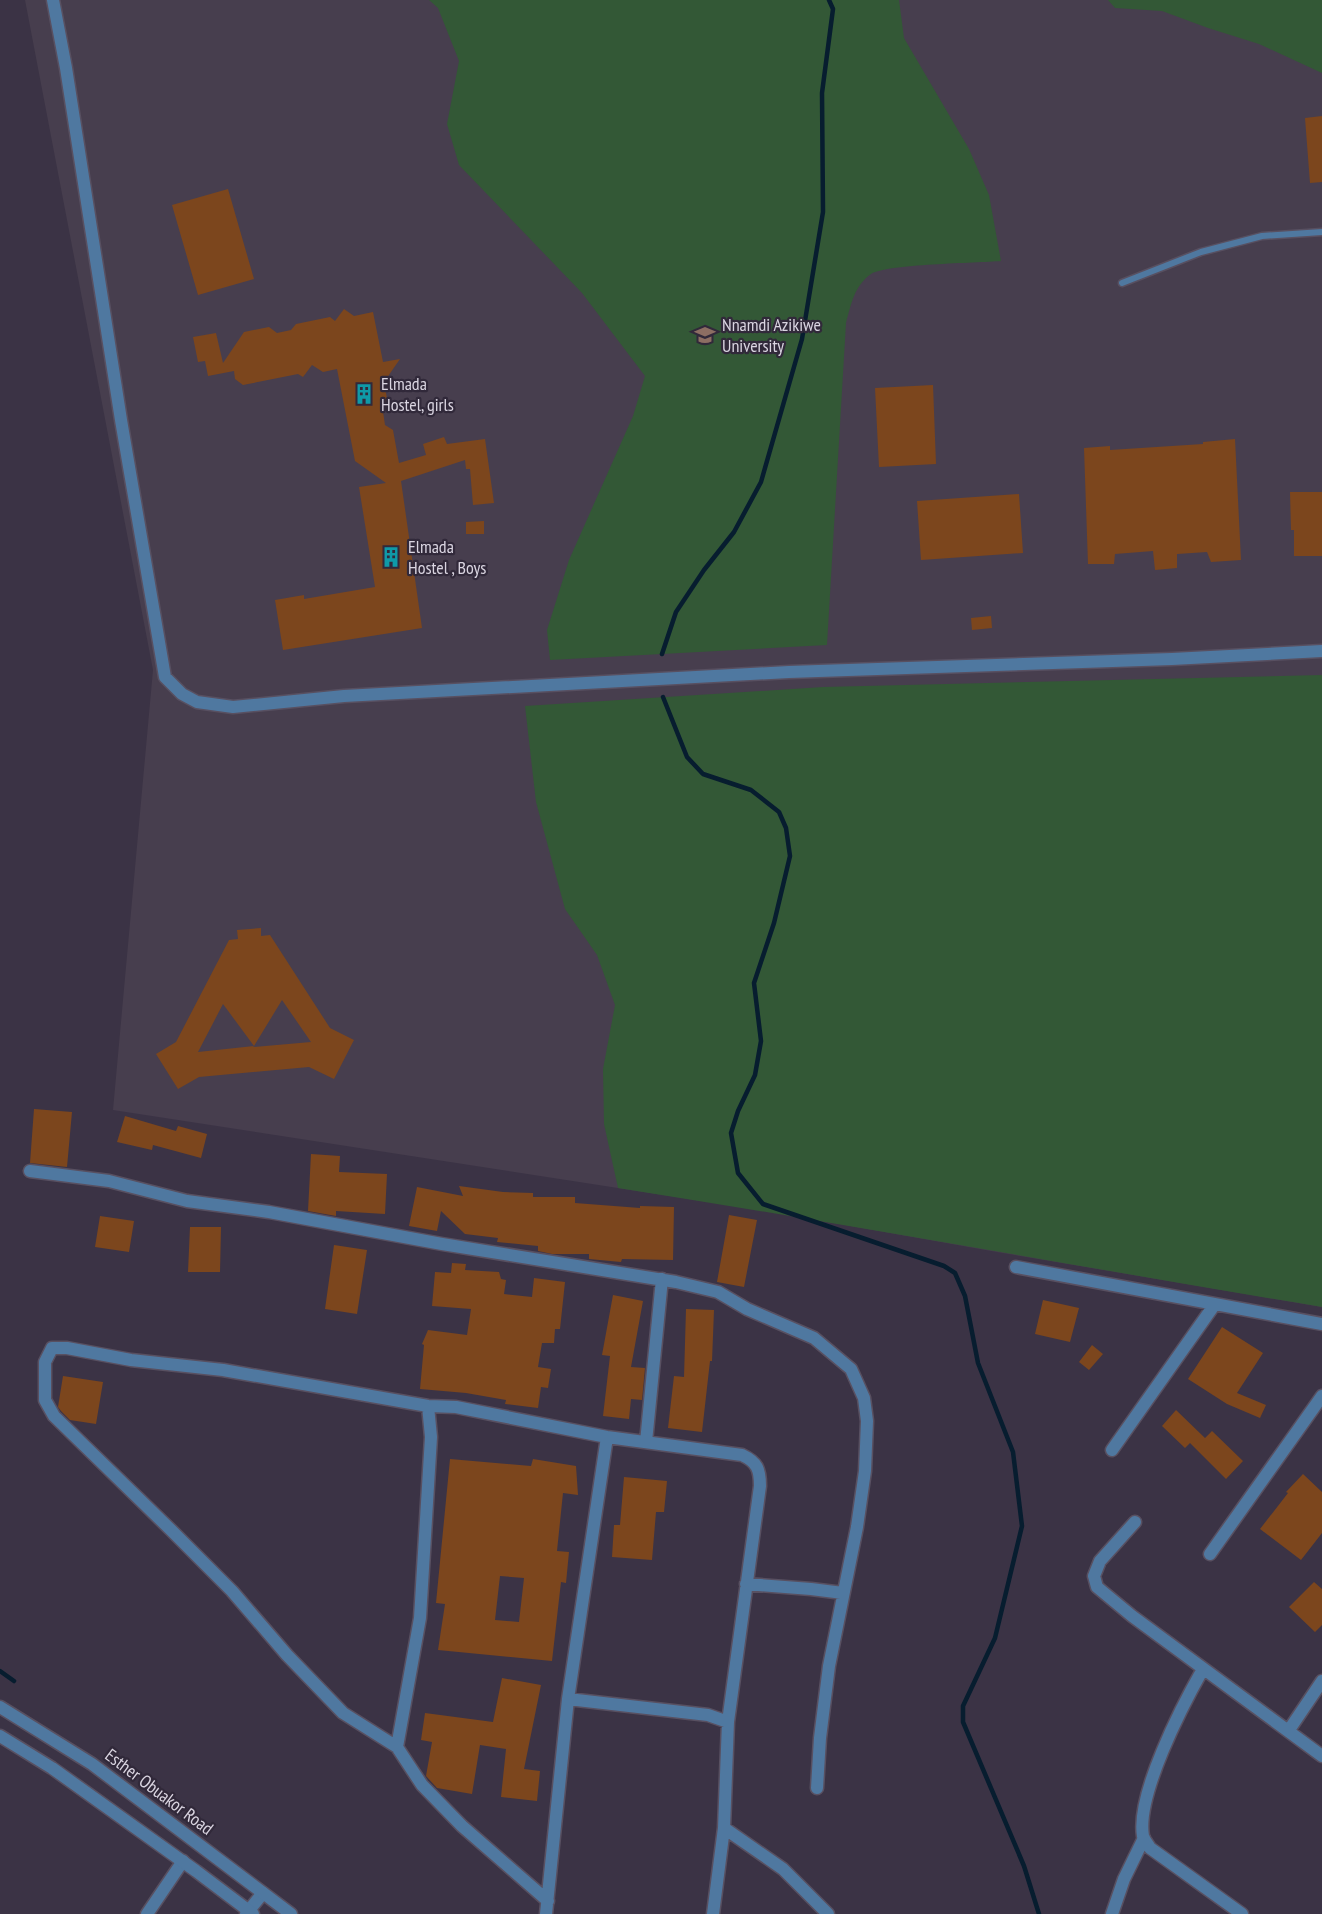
<svg xmlns="http://www.w3.org/2000/svg" width="1322" height="1914" font-family="'PT Sans Narrow',sans-serif">
  <style>
    .education { fill: #473e4e }
    .green { fill: #335836 }
    .lines { fill: none; stroke-linecap: round; stroke-linejoin: round }
    .stream { stroke: #071d2f; stroke-width: 4.5 }
    .building { fill: #7c461d; fill-rule: evenodd }
    .service-casing { stroke: #585061; stroke-width: 9 }
    .minor-casing { stroke: #585061; stroke-width: 15 }
    .tertiary-casing { stroke: #585061; stroke-width: 15 }
    .service { stroke: #4f78a0; stroke-width: 6 }
    .minor { stroke: #4f78a0; stroke-width: 12 }
    .tertiary { stroke: #4f78a0; stroke-width: 12 }
    .labels { text-anchor: middle; stroke-width: 4.5; stroke-linejoin: round; paint-order: stroke }
    .poi-label { font-size: 18px; fill: #dad5e1; stroke: #31293a; text-anchor: start }
    .street-label { font-size: 18px; fill: #dad5e1; stroke: #31293a }
  </style>
  <rect width="100%" height="100%" fill="#3b3345"/>
  <path class="education" d="M25 0H1322V1307L997 1252 760 1210 113 1110 153 670Z"/>
  <path class="green" d="M429 0H899L904 38 969 149 989 195 1001 261C977 263 886 264 871 274 854 286 851 305 846 323L827 645 550 660 547 630 569 560 633 416 645 376 582 293 459 165 447 124 459 61 438 8Z
    M1108 0H1322V73L1259 44 1208 28 1162 11 1115 8Z
    M1322 675V1307C1087 1268 853 1225 618 1188L604 1124 603 1069 615 1005 597 955 565 909 536 802 525 706 823 687Z"/>
  <g class="lines">
    <path class="stream" d="M662 654 676 612 704 570 734 532 761 482 802 339 823 212 822 93 833 9 829 0
      M663 697 687 757 703 774 751 790 779 812 786 828 790 856 774 923 754 983 761 1041 755 1075 738 1111 731 1133 738 1173 763 1204 944 1266 955 1273 965 1296 978 1363 1013 1452 1022 1526 995 1638 963 1706V1722L1024 1866 1039 1914
      M0 1671 14 1681"/>
  </g>
  <path class="building" d="M1322 116V182L1310 183 1305 118Z
    M228 189 254 279 198 295 172 205Z
    M344 309 354 316 373 312 383 362 400 359 384 382 388 404 382 405 385 425 393 430 399 463 426 455 423 444 444 437 447 444 485 439 494 503 473 505 470 469H466L465 460 401 481 422 628 283 650 275 600 304 595V599L375 587 359 487 386 483 355 461 337 369 323 372 312 365 303 377 298 374 243 385 235 379 234 371 208 376 205 361 198 362 193 337 216 333 223 363 244 332 269 327 277 333 291 330 296 324 330 317 335 321Z
    M933 385 936 464 879 467 875 388Z
    M1235 439 1241 560 1211 562 1207 552 1177 554V568L1155 570 1153 551 1115 554 1114 564H1088L1084 448 1110 446V450L1203 444V442Z
    M1290 492H1322V556H1294V530H1291Z
    M1019 494 1023 553 921 560 917 501Z
    M484 521V534H466V522Z
    M991 616 992 628 972 630 971 618Z
    M261 928V936L270 935 330 1028 354 1040 334 1079 309 1067 199 1077 178 1089 156 1054 176 1042 229 940 238 939 237 930ZM282 1000 311 1042 253 1047 254 1046ZM223 1004 254 1046 198 1052Z
    M34 1109 72 1112 67 1167 30 1163Z
    M125 1116 176 1131 178 1126 207 1134 201 1158 153 1145 152 1150 117 1142Z
    M311 1154 340 1156 339 1172 387 1174 385 1214 336 1211V1216L308 1211Z
    M459 1186 503 1192 533 1193V1197H575V1203L640 1208V1206L674 1207 673 1260 622 1259 621 1262 589 1259V1254H552L538 1251V1246L497 1242 498 1238 465 1234 441 1211 437 1231 409 1226 417 1187 463 1196Z
    M729 1215 757 1220 744 1287 717 1282Z
    M100 1216 134 1221 129 1252 95 1247Z
    M190 1227H221L220 1272H188Z
    M334 1245 367 1250 357 1314 325 1309Z
    M452 1263 466 1264 465 1270 499 1272 501 1279 506 1280 504 1294 532 1297 534 1278 565 1282 560 1329H555L554 1343H542L538 1367 551 1369 548 1388 541 1387 538 1408 505 1404 506 1400 466 1393 420 1389 424 1345 422 1344 428 1330 467 1335 471 1309 432 1306 435 1272 451 1273Z
    M613 1295 643 1301 631 1367 645 1368 642 1400 631 1399 629 1419 603 1416 610 1356 602 1355Z
    M1043 1300 1079 1308 1070 1342 1035 1334Z
    M686 1309 714 1310 712 1361H710L702 1432 668 1428 674 1376 684 1377Z
    M1222 1327 1263 1353 1237 1393 1266 1405 1260 1418 1227 1404 1188 1379Z
    M1092 1345 1103 1354 1089 1370 1079 1362Z
    M63 1376 103 1382 96 1424 70 1420 61 1411 58 1407Z
    M1176 1410 1205 1438 1212 1431 1243 1461 1226 1479 1190 1443 1185 1448 1162 1426Z
    M450 1459 531 1466 533 1459 576 1466 578 1495 563 1493 557 1551 569 1552 566 1583 561 1582 552 1661 438 1650 445 1604 436 1603ZM500 1576 524 1578 519 1622 495 1620Z
    M1303 1474 1322 1492V1533L1301 1560 1260 1529 1288 1493 1286 1492Z
    M624 1477 667 1481 664 1512H656L652 1560 612 1557 614 1525H620Z
    M1314 1582 1322 1589V1625L1315 1632 1289 1607Z
    M502 1678 541 1685 524 1769 540 1771 537 1801 501 1797 506 1749 480 1745 472 1794 437 1788 426 1776 432 1742 421 1740 425 1713 493 1722Z"/>
  <g class="lines">
    <g class="service-casing">
      <path id="service" d="M1122 283 1201 252 1262 236 1322 232"/>
    </g>
    <g class="minor-casing">
      <path id="minor" d="M53 0 66 68 121 420 165 677 182 694 197 702 233 707 344 696 789 672 1172 659 1322 651
        M30 1171 109 1181 187 1201 269 1212 442 1244 676 1282 718 1292 747 1309 814 1338 851 1369 864 1398 867 1421 865 1471 857 1527 829 1666 820 1738 817 1788
        M1016 1267 1322 1324
        M646 1442 662 1279
        M1112 1450 1215 1304
        M1135 1522 1100 1561 1094 1576 1097 1587 1132 1616 1322 1756
        M1210 1554 1322 1396
        M746 1584 811 1589 843 1593
        M1203 1669C1182 1706 1136 1795 1143 1836 1144 1840 1148 1844 1150 1848L1242 1914
        M568 1699 708 1715 728 1722
        M1289 1730 1322 1681
        M397 1747 420 1618 431 1437 428 1406
        M724 1828 783 1869 828 1914
        M548 1901 462 1826 422 1785 397 1747 343 1713 287 1655 232 1591 170 1529 54 1416 45 1400V1362L52 1348H67L131 1360 223 1370 428 1406 456 1407 607 1437 742 1455C757 1462 760 1469 760 1486L728 1722 724 1828 713 1914
        M147 1914 183 1861
        M246 1914 263 1893
        M546 1914 568 1699 607 1437
        M1112 1914 1124 1879 1144 1838"/>
    </g>
    <g class="tertiary-casing">
      <path id="tertiary" d="M0 1707 92 1764 291 1914
        M0 1736 52 1768 196 1871 253 1914"/>
    </g>
    <use href="#service" class="service"/>
    <use href="#minor" class="minor"/>
    <use href="#tertiary" class="tertiary"/>
  </g>
  <defs>
    <g id="university-bare" transform="scale(1.62)"><path d="M0-5L7-2L0 1L-7-2ZM-4 1L0 2.5L4 1V4Q0 6-4 4Z" fill="#8d6e63" stroke="#31293a" stroke-width="2.5" paint-order="stroke"/></g>
    <g id="building-bare" transform="scale(1.62)"><path d="M-4-6H4V6H1V3H-1V6H-4ZM-2.5-4.3h1.7v1.8h-1.7ZM.8-4.3h1.7v1.8H.8ZM-2.5-1h1.7V.8h-1.7ZM.8-1h1.7V.8H.8Z" fill="#0f9aa8" stroke="#31293a" stroke-width="2.5" paint-order="stroke"/></g>
  </defs>
  <g fill-rule="evenodd">
    <use href="#university-bare" x="705" y="335"/>
    <use href="#building-bare" x="364" y="394"/>
    <use href="#building-bare" x="391" y="557"/>
  </g>
  <g class="labels">
    <g class="poi-label">
      <text x="722" y="331">Nnamdi Azikiwe<tspan x="722" dy="21">University</tspan></text>
      <text x="381" y="390">Elmada<tspan x="381" dy="21">Hostel, girls</tspan></text>
      <text x="408" y="553">Elmada<tspan x="408" dy="21">Hostel , Boys</tspan></text>
    </g>
    <g class="street-label">
      <text transform="translate(159 1792) rotate(37)" y="6">Esther Obuakor Road</text>
    </g>
  </g>
</svg>
